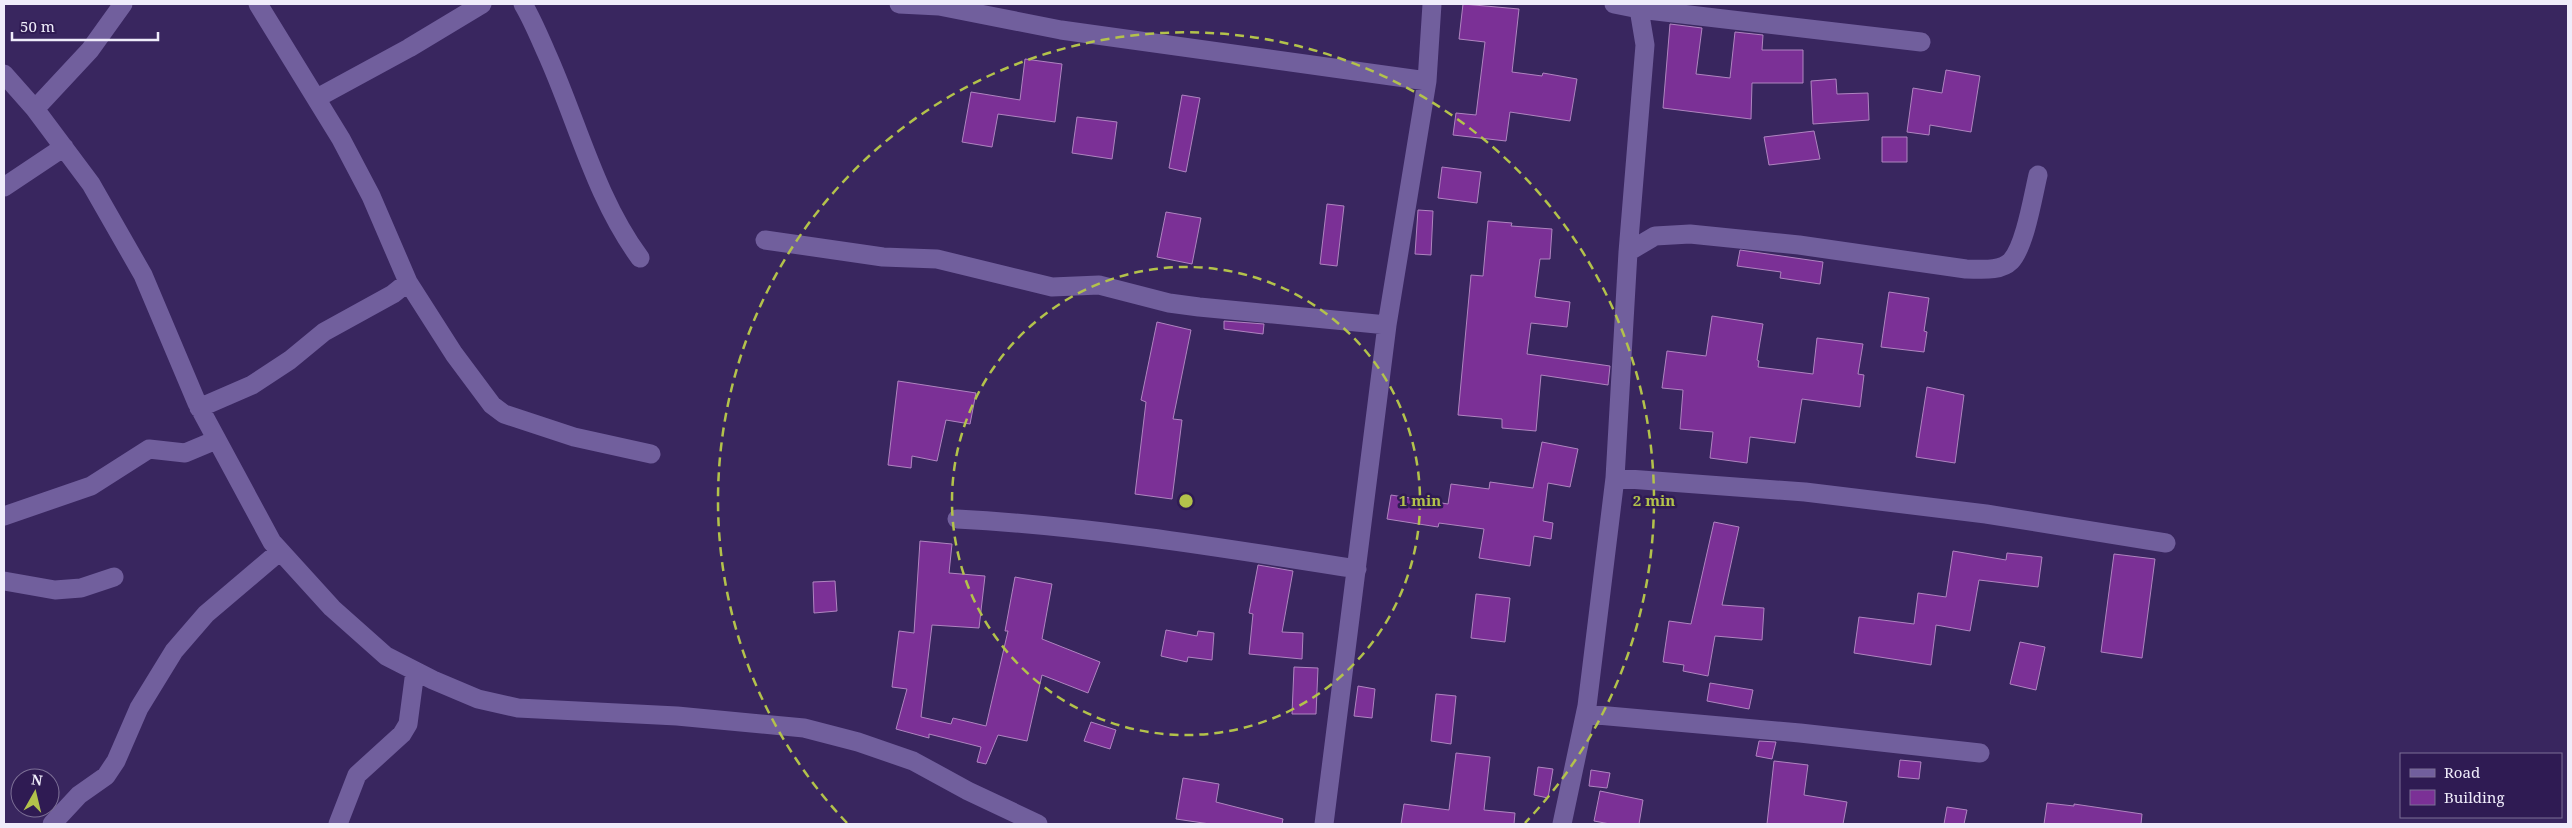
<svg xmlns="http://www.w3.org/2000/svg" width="2572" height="828" font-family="'Noto Serif',serif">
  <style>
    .building { fill: #7b3096; stroke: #af84c0 }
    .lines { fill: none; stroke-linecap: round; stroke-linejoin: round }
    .minor { stroke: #715f9d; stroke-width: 19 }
    .ring { fill: none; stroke: #b3c24b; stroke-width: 2.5; stroke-dasharray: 9 6 }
    .centre { fill: #b3c24b; stroke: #2f1b53; stroke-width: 2.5 }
    .ring-label { font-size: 15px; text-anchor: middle; font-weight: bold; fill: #b3c24b; stroke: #2f1b53; stroke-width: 5; stroke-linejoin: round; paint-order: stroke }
  </style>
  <rect width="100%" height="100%" fill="#39265f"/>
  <path class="building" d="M1463 4 1519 9 1512 72 1542 76 1543 73 1577 79 1570 121 1510 112 1506 141 1453 135 1456 113 1476 115 1485 42 1459 39Z
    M1670 24 1702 28 1696 74 1730 78 1735 32 1763 35 1762 50H1803V83H1752L1751 119 1663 108Z
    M1025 59 1062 64 1055 122 998 114 992 147 962 142 971 92 1020 100Z
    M1946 70 1980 76 1971 132 1930 125 1929 135 1907 132 1913 88 1942 93Z
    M1836 79 1837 94 1868 93 1869 120 1813 124 1811 81Z
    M1182 95 1200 98 1186 172 1169 168Z
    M1077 117 1117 122 1112 159 1072 153Z
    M1814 131 1820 159 1769 165 1764 137Z
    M1882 137H1907V162H1882Z
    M1442 167 1481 172 1477 203 1438 198Z
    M1327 204 1344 206 1337 266 1320 264Z
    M1418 210 1433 211 1431 255 1415 254Z
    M1166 212 1201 218 1192 264 1157 257Z
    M1488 221 1512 223 1511 226 1552 229 1550 259H1540L1535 297 1570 302 1567 327 1531 323 1527 354 1610 366 1608 385 1541 375 1536 431 1502 428V419L1458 415 1471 275 1483 276Z
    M1740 250 1823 262 1820 284 1780 278 1781 272 1737 266Z
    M1889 292 1929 298 1924 331 1927 332 1924 352 1881 347Z
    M1712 316 1763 324 1757 360 1759 361 1758 367 1813 374 1817 338 1863 344 1858 374 1864 375 1860 407 1802 399 1795 443 1750 437 1747 463 1710 458 1713 432 1680 429 1683 390 1662 388 1667 351 1706 356Z
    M1224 321 1264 324 1263 334 1224 329Z
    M1157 322 1191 330 1173 419 1182 420 1172 499 1135 494 1146 402 1141 400Z
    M898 381 976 393 970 424 946 420 937 461 912 456 911 468 888 465Z
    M1927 387 1964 395 1955 463 1916 457Z
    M1542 442 1578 449 1570 487 1548 483 1543 521 1553 523 1551 539 1534 536 1530 566 1479 558 1484 529 1439 523 1438 527 1387 519 1391 495 1448 504 1451 484 1489 489 1490 482 1533 488Z
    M1714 522 1739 527 1722 605 1764 608 1762 640 1715 636 1708 676 1683 671 1684 665 1663 662 1669 621 1691 624Z
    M920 541 952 544 949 573 985 576 979 628 932 625 921 717 951 724 953 718 986 726 1008 631H1005L1015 577 1052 584 1042 639 1100 662 1088 693 1042 675 1027 741 998 735 986 764 977 762 981 747 929 734V738L896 729 907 689 892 687 899 631 914 633Z
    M1953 551 2006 560 2007 553 2042 557 2038 587 1979 580 1970 631 1936 625 1931 665 1854 653 1859 617 1914 624 1918 593 1946 597Z
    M2114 554 2155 559 2142 658 2101 652Z
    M1258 565 1293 571 1282 632 1303 633 1302 659 1249 654 1253 614 1249 613Z
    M835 581 837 611 814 613 813 582Z
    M1476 594 1510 598 1505 642 1471 638Z
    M1166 630 1197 636 1198 631 1214 633 1212 660 1188 657 1187 662 1161 656Z
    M2020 642 2045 647 2036 690 2010 684Z
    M1294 667 1318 668 1316 714H1292Z
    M1710 683 1753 690 1749 709 1707 701Z
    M1358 686 1375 689 1372 718 1354 716Z
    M1436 694 1456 696 1451 744 1431 741Z
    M1091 722 1116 730 1110 749 1084 741Z
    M1759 741 1776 742 1772 759 1756 756Z
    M1456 753 1490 757 1484 810 1515 813 1514 824H1401L1404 804 1449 810Z
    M1900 760 1921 762 1919 779 1898 777Z
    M1774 761 1808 765 1804 795 1847 802 1843 824H1767Z
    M1538 767 1553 769 1548 798 1534 795Z
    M1591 770 1610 773 1607 788 1589 786Z
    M1183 778 1219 784 1216 802 1283 819 1282 824H1210L1176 819Z
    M1600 791 1643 800 1639 824H1610L1594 821Z
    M2047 803 2074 806V804L2142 814 2141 824H2044Z
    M1947 807 1967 810 1964 824H1944Z"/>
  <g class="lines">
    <path class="minor" d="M258 4 341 139 371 196 408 282 454 354 492 405 504 414 574 437 651 454
      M523 4C532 19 539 36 546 52 577 120 595 197 640 258
      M899 4 939 6 1061 30 1427 81
      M1614 4 1639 9 1921 42
      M4 74 35 109 91 184 143 275 197 403 272 542 332 608 386 656 433 680 478 699 518 708 677 716 804 728 858 742 913 761 968 791 1038 824
      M317 98 409 48 482 4
      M35 109 90 50 123 4
      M4 187 64 147
      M765 240 883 257 937 259 1052 287 1099 285 1169 303 1199 307 1387 325
      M1628 252 1655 236 1690 234 1799 245 1966 269C1980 269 2000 272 2011 261 2025 246 2033 196 2038 175
      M199 408 252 385 290 360 324 332 393 294 408 282
      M1615 478 1805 492 1986 514 2166 543
      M4 516 91 486 149 449 185 453 216 440
      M957 519C1091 526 1224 548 1357 569
      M4 581 55 590 81 588 114 577
      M1586 714 1800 733 1980 753
      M52 824 79 795 106 776 116 761 139 708 174 651 206 614 279 552
      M338 824 357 775 402 734 408 724 415 671
      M1324 824 1387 325 1427 81 1432 4
      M1562 824 1587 706 1615 478 1628 252 1645 45 1639 9"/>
  </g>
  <g class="ring">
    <circle cx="1186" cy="501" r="234"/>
    <path d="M847 823A468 468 0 1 1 1525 823"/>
  </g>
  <circle cx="1186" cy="501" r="8" class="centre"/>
  <g class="ring-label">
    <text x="1420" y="506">1 min</text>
    <text x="1654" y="506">2 min</text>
  </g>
  <rect width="2572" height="828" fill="none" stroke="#efecfa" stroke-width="10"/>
  <rect x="2400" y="753" width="162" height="65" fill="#2f1b53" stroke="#7c6f96"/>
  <rect x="2410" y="769" width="25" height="8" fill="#715f9d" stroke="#7c6f96"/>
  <text x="2444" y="778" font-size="15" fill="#efecfa">Road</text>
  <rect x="2410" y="790" width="25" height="15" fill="#7b3096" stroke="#7c6f96"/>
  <text x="2444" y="803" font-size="15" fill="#efecfa">Building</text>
  <g transform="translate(35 793) rotate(8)"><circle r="24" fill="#2f1b53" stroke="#7c6f96"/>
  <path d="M0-4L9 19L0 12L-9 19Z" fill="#b3c24b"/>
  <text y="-8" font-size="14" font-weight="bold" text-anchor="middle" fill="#efecfa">N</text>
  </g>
  <path d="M12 32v8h146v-8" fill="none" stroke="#efecfa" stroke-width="2.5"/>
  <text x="20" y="32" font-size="15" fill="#efecfa" stroke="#2f1b53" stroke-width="4" paint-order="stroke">50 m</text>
</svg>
